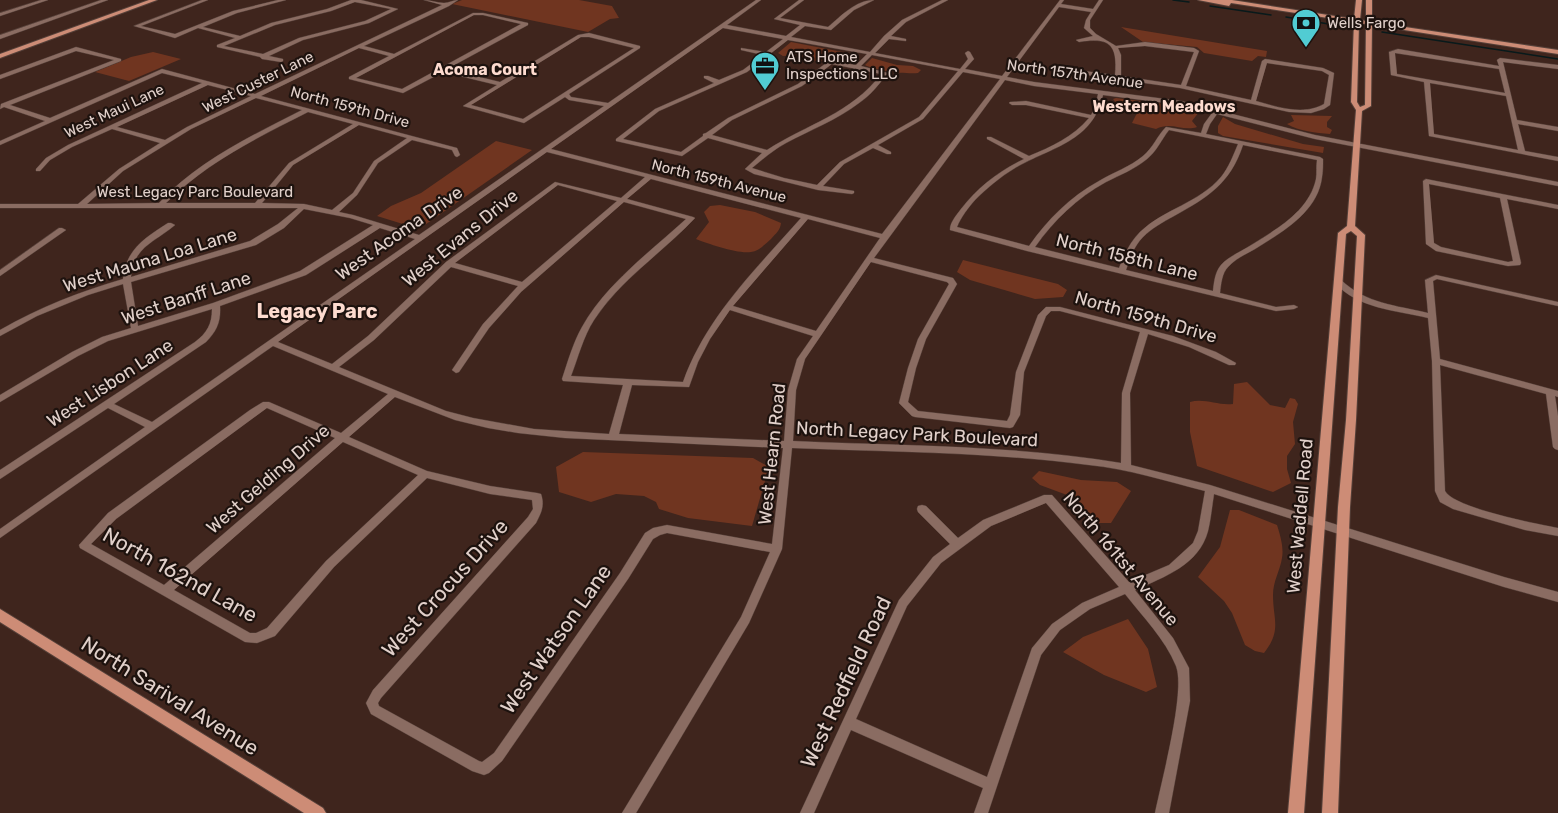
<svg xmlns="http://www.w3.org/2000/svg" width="1558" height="813" font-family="Rubik,sans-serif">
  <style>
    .green { fill: #703520 }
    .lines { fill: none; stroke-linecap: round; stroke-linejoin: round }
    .stream { stroke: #081a1b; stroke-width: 1.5 }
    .minor-casing { stroke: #554039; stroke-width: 1 }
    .major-casing { stroke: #554039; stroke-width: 2 }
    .minor { fill: #8a6c62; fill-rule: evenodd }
    .major { fill: #cd8c76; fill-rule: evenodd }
    .labels { text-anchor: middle; stroke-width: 4.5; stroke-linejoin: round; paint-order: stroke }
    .far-poi-label { font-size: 15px; fill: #e1d0ca; stroke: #1d120e; text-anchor: start }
    .far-street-label { font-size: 15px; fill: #e1d0ca; stroke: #1d120e }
    .far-neighbourhood-label { font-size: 16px; font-weight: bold; fill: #fddbcf; stroke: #1d120e }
    .street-label { font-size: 18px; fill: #e1d0ca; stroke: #1d120e }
    .neighbourhood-label { font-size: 20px; font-weight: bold; fill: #fddbcf; stroke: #1d120e }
    .near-street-label { font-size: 21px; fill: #e1d0ca; stroke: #1d120e }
  </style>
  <rect width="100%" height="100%" fill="#3f251d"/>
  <path class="green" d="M462 0H579L612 6 619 18 610 19 588 32 452 4Z
    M1121 27 1267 51 1266 57 1258 56 1252 61 1204 53 1197 47 1143 42Z
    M791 42 858 55 851 63 829 59 819 62 799 55 783 56 778 53Z
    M153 52 181 59 129 81 95 72 131 57Z
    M872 58 897 65 913 66 921 70 918 73C905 74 876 71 865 65Z
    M1116 98 1165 104 1199 112 1192 121 1197 127C1183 132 1171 121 1156 129L1132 123 1140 107 1117 104 1113 99Z
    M1291 115 1332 116 1327 122V127L1332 130 1330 134C1316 133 1299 131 1287 124L1294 121Z
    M1223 117 1235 124 1303 144 1324 147 1323 153 1223 136 1218 133V126Z
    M496 141 532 150 419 229 377 216 391 206 421 193Z
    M720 205 755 212 781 223C780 231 776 233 771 239 765 244 759 251 751 252 737 254 709 244 696 239L709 222 704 212 710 206Z
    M963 260 1058 284 1067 290 1063 297 1035 299 970 280 957 272Z
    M1247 382 1270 405 1285 408 1290 398 1295 399 1298 404 1293 422 1295 444 1287 456V469L1291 483 1273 492 1197 466 1190 432V402C1205 398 1218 406 1233 404L1234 384Z
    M583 452 753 458 769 467 752 526 688 518 659 509 656 502 644 496 616 494 591 502 559 492 556 467Z
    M1039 471 1081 480 1117 482 1131 491 1111 523H1095L1067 495 1040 485 1032 478Z
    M1230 510H1239L1277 525C1280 535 1284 547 1282 558 1280 571 1273 581 1273 595 1273 620 1282 630 1264 653L1255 651 1245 645 1232 613 1224 601 1198 577 1220 547Z
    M1128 619 1148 649 1157 687 1146 692 1104 675 1063 652 1083 637Z"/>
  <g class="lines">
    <path class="stream" d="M1173 0 1189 2
      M1210 6 1271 15
      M1286 17 1347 27
      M1382 32 1558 59"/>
    <g class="minor-casing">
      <path id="minor" d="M41 0H48L0 16V13Z
        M101 0H108L0 39V35Z
        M202 0H208L141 26 175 34 233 11 278 0H286L237 13 203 27 240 36 271 23 327 9 351 0H361L398 9 369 23 303 40 269 56 283 59V61L281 62 262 59 260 57 217 47V45L235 38 198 28 175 38 134 26ZM355 2 391 9 365 21 299 38 263 54 224 46 275 25 331 11Z
        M424 0C431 0 437 3 444 3 449 3 453 0 458 0L449 6 364 46 394 54 473 13H483L528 23V25L447 69 500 82 578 35 589 33 640 46V48L569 94 571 97 608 103 756 0H761L727 25 786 36 800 25 774 19 799 0H804L780 18 828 27C841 16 856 0 874 0L854 10 831 30 805 26 791 37 870 52 884 36 902 20 942 0H948L906 22 891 36 906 39V41L889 39 875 53 960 69 968 59 965 53 968 51 970 52 974 59 965 69 1002 76 1060 0H1064L1061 4 1093 9 1099 0H1103L1090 20V28L1096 34 1116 46 1145 42 1194 48 1199 51 1186 86 1251 100 1262 61 1265 59 1323 68 1334 73 1330 105 1324 109 1311 113 1289 112 1180 88 1073 73 1062 68 1065 66 1076 70 1115 75C1118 44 1109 37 1079 42L1076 40 1093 36 1084 28 1086 20 1091 12 1059 7 1007 77 1034 82 1181 101 1315 135 1558 182V186L1315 139 1217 114 1210 124 1206 134 1320 157 1323 159C1323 165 1323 171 1322 177 1318 212 1282 232 1255 249 1246 254 1235 259 1228 267 1222 273 1221 284 1220 293L1276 307 1294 305 1298 307 1294 309 1276 311 1027 251 950 230C950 222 956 216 961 209 978 187 999 171 1024 159L987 139V137H991L1029 156C1051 147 1073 137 1089 118L1026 105H1012L1009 103 1010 102 1026 101 1091 115 1095 108 1098 94 1034 86 1005 80 874 258 953 278 957 284 926 339 916 368 908 402 918 411 1007 421 1010 415 1016 372 1038 315 1046 307H1060L1173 336 1216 352 1236 363 1235 365H1229L1189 347 1148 334 1130 393 1131 465 1210 485 1504 577 1558 592V602L1504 587 1214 494C1212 506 1211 519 1208 531 1199 565 1164 577 1135 590L1173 638 1189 668 1190 701 1169 813H1155C1161 783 1186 691 1176 666 1165 639 1143 617 1125 594L1090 609 1060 630 1041 655 988 813H974L983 788 851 730 814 813H800L899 600 933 557 950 544 918 512 917 509 918 506 922 505 926 506 958 538 983 520 1044 495H1052L1129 582 1169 565 1193 543 1198 531 1205 491C1166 481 1128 469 1089 465 991 452 891 452 792 448L782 549 749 623 636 813H622L741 617 770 552 667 533 660 535 653 539 628 579 502 761 489 773 484 775 472 771 371 714 366 703 373 690 528 517 533 509 532 500 490 494 427 478 334 567 275 636 257 643 245 642 80 548 79 545 108 513 250 410 263 402H269L341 433 388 394 273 346 0 538V529L145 427 108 408 0 479V470L195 342C207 333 212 324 212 309L108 341 78 356 0 402V395L72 352 102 337 131 328 123 284 88 295 37 316 0 336V330C40 307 79 292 123 279 126 249 145 238 168 223H171L175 225C155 242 133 247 131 277L250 241 278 224 298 208H0V204H78L119 169 160 143 112 129 72 147 50 160 40 171H36V169L46 158 68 145 202 83 162 73 0 145V141L45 121 4 107 0 109 1 104 114 60 76 51 0 79V75L76 47 121 59V61L10 105 50 118 162 69 255 94 442 5ZM474 15H483L521 24 402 89 356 78ZM723 28 783 39 766 52 741 48V50L763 55 743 70 719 80 708 76H704V78L714 83 655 109 616 139V141L682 156 708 138 762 153 745 169 754 174 818 190 852 194 854 193V191L823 186 844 164 873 148 887 154H891V152L878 145 923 119 963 72 1000 79 882 234 551 149ZM581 37H589L634 48 523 119 471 105ZM788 40 867 54 856 65 829 61 798 84 728 118 706 133 703 134V136L681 152 623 139 659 111 747 72ZM1145 46 1194 52 1181 85 1121 76V55L1118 48ZM359 48 389 56 349 77V79L403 93 443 72 497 85 463 106 524 123 565 97 569 100 604 106 419 235 353 215 339 212 357 195 378 163 412 140 452 150 455 156 457 157 460 155 457 148 261 96ZM872 55 958 71 919 117 840 162 817 185 784 178 752 168C763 159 773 150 786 143 810 130 837 120 859 103 871 95 879 84 888 73L861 66ZM1267 63 1322 71 1329 75 1324 104C1303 116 1278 107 1256 101ZM832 64 881 74C851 114 807 124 767 150L712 135 732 120 802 86ZM208 85 251 96 187 127 165 140 117 127ZM1103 95 1181 105 1212 113 1204 124 1201 133 1166 127C1157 136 1153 148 1143 156 1130 167 1114 172 1099 181 1070 197 1048 219 1029 246L957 227C961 217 968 208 975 200 987 188 1000 177 1015 168 1051 147 1093 142 1103 95ZM256 98 302 110C251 136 198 161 159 203L87 204 123 171 191 129ZM308 112 353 124 289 163 255 203H166C207 162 257 138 308 112ZM359 125 407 138 374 161 353 193 332 210 304 204 262 203 293 165ZM1169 130 1238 144C1233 156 1229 167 1221 177 1199 203 1164 209 1140 232 1130 242 1124 255 1119 268L1035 247C1054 220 1077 198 1106 182 1120 175 1135 169 1147 159 1157 151 1161 140 1169 130ZM1243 145 1317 160C1316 166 1317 173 1316 179 1309 212 1275 230 1248 247 1240 252 1228 257 1221 265 1215 272 1214 282 1213 291L1126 270C1130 258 1134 246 1143 237 1152 228 1163 222 1174 216 1208 197 1230 184 1243 145ZM547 152 645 177 621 198 555 182 446 262 368 336 332 364 278 342ZM651 179 801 218C756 269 706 317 683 382L571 376C578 358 583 337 594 320 620 280 662 253 695 218L693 217 627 199ZM558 185 617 201 522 282 455 263ZM624 202 686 219C651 251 605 285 582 327 573 343 568 361 562 379L563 381 623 385 609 434 534 429 473 418 446 411 339 367 374 340 451 267 518 286 483 324 452 370 456 373 459 372 489 328 521 292ZM304 209 350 218 373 225 300 271 213 303 138 326 131 282 256 245 284 228ZM808 219 880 238 816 331 733 306ZM380 228 415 239 152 422 114 404 206 342C217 331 221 321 220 306L306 275ZM871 262 947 282 949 284 918 339 908 368 899 403 912 416 915 417 1010 428 1013 427 1020 415 1024 372 1046 316 1051 311H1060L1140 332 1122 393 1121 463C1013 445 902 446 793 441L796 390 805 359ZM730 310 813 336 797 359 788 390 784 441 619 434 632 385 689 387 698 362 710 339ZM395 397 455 420 488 428 518 433 565 438 783 448 772 544 667 525 653 528 645 533 620 573 494 753 482 762 479 761 379 706 378 703 381 698 536 523C541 513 545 506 541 494L537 493 490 486 427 471 349 437ZM267 408 335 438 164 585 91 544 116 519ZM343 442 418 475 326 561 267 628 256 633H250L174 590ZM1046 503 1119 587 1082 603 1052 624 1032 648 987 777 856 719 907 606 941 563 991 526Z
        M1398 49 1499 66 1497 60 1500 58 1558 65V69L1503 62 1517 120 1558 127V131L1518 124 1525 151 1558 157V161L1429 136 1424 82 1391 75 1389 52ZM1395 53 1499 69 1505 93 1397 74ZM1430 83 1506 96 1518 150 1434 134Z
        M1426 179 1558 205V209L1507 199 1521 263 1520 265 1508 266 1436 251 1426 244 1423 181ZM1429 184 1500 198 1513 261 1508 262 1441 247 1434 243Z
        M59 228H62L66 230 0 276V270Z
        M1436 275 1558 302V306L1437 279 1433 281 1440 359 1558 391V397L1555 396 1558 416V450L1555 449 1553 447 1546 394 1440 365 1445 491C1454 508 1537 524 1558 528V536L1525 530 1453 509 1440 502 1435 491 1432 361 1428 318C1395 310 1358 309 1334 282L1335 280H1341C1367 304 1395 305 1428 313L1425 280Z"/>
    </g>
    <g class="major-casing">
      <path id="major" d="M149 0H157L0 58V54Z
        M1198 0H1232L1354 19 1356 0H1362L1360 20 1366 21V0H1372V22L1558 50V54L1372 25 1371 106 1362 111 1355 226 1365 235 1356 420 1350 507 1338 813H1322L1338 507 1346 420 1357 236 1351 231 1346 234 1304 813H1288L1338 233 1347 226 1356 110 1351 102 1354 22 1231 3 1229 6ZM1359 23 1366 24 1365 105 1360 107 1357 102Z
        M0 609 323 808 326 813H304L0 622Z"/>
    </g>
    <use href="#minor" class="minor"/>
    <use href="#major" class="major"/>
  </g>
  <defs>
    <g id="bank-pin" transform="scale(1.5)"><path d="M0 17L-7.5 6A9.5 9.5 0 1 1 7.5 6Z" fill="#51ccd3" stroke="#1d120e"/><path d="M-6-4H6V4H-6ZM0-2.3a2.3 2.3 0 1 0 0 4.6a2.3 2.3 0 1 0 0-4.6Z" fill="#111"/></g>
    <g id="office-pin" transform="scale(1.5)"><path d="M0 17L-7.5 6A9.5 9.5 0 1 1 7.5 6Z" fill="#51ccd3" stroke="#1d120e"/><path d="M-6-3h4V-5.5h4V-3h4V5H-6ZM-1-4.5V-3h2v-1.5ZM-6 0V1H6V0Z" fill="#111"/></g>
  </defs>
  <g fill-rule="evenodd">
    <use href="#bank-pin" x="1306" y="23"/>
    <use href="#office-pin" x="765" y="66"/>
  </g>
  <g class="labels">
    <g class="far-poi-label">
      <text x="1327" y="28">Wells Fargo</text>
      <text x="786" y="62">ATS Home<tspan x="786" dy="17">Inspections LLC</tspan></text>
    </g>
    <g class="far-street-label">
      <text transform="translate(1075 74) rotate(8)" y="5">North 157th Avenue</text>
      <text transform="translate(258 82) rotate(-26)" y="5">West Custer Lane</text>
      <text transform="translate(350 107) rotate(15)" y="5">North 159th Drive</text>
      <text transform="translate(114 111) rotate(-25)" y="5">West Maui Lane</text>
      <text transform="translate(719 181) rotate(14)" y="5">North 159th Avenue</text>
      <text x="195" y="197">West Legacy Parc Boulevard</text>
    </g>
    <g class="far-neighbourhood-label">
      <text x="485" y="75">Acoma Court</text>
      <text x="1164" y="112">Western Meadows</text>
    </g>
    <g class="street-label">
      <text transform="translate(399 233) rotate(-35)" y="6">West Acoma Drive</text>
      <text transform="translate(460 238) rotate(-39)" y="6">West Evans Drive</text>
      <text transform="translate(1127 257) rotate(14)" y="6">North 158th Lane</text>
      <text transform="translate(150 260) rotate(-17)" y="6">West Mauna Loa Lane</text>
      <text transform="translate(186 298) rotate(-18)" y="6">West Banff Lane</text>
      <text transform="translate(1146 317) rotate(16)" y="6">North 159th Drive</text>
      <text transform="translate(110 383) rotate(-33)" y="6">West Lisbon Lane</text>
      <text transform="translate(917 434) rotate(3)" y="6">North Legacy Park Boulevard</text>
      <text transform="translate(772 454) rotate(-84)" y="6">West Hearn Road</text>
      <text transform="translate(268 479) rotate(-41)" y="6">West Gelding Drive</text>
      <text transform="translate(1300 516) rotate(-85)" y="6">West Waddell Road</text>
      <text transform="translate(1121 559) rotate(50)" y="6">North 161tst Avenue</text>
    </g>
    <g class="neighbourhood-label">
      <text x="317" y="318">Legacy Parc</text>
    </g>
    <g class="near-street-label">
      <text transform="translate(180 575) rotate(29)" y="7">North 162nd Lane</text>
      <text transform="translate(445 588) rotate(-48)" y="7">West Crocus Drive</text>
      <text transform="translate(556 639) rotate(-55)" y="7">West Watson Lane</text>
      <text transform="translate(846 682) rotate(-65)" y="7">West Redfield Road</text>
      <text transform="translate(170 696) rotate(32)" y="7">North Sarival Avenue</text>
    </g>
  </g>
</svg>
